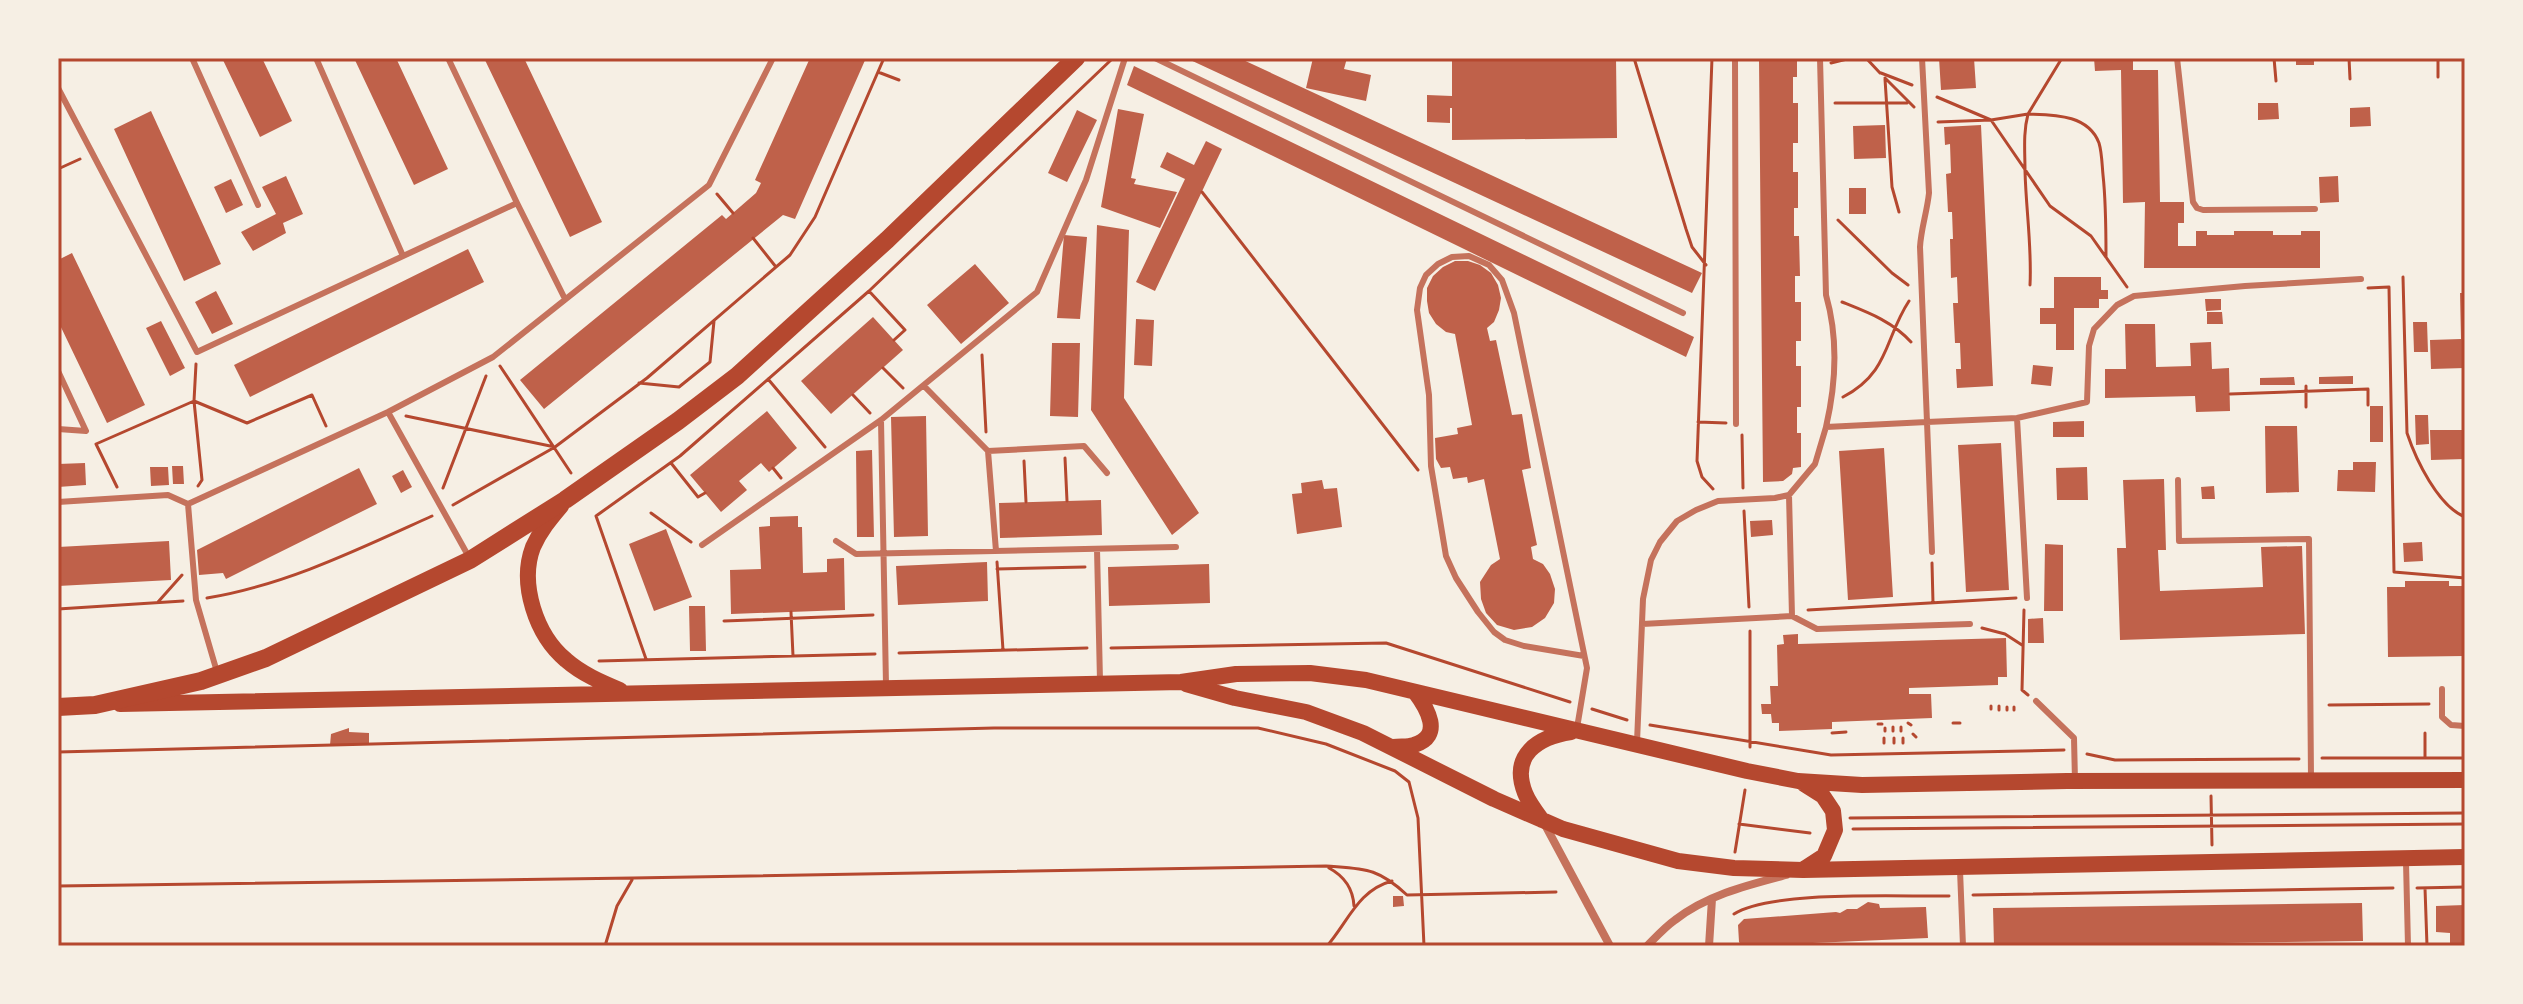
<svg xmlns="http://www.w3.org/2000/svg" width="2523" height="1004" font-family="'Exo 2',sans-serif">
  <style>
    .building { fill: #bf614a }
    .lines { fill: none; stroke-linecap: round; stroke-linejoin: round }
    .path { stroke: #b5482f; stroke-width: 3 }
    .service { stroke: #c5725c; stroke-width: 6 }
    .minor { stroke: #c5725c; stroke-width: 8 }
    .secondary { stroke: #b5482f; stroke-width: 16 }
    .primary { stroke: #b5482f; stroke-width: 18 }
    .neatline { fill: none; stroke: #b5482f; stroke-width: 3 }
  </style>
  <rect width="100%" height="100%" fill="#f6efe4"/>
  <path class="building" d="M222 58H262L292 121 260 137Z
    M354 58H396L448 169 414 185Z
    M484 58H524L602 222 570 237Z
    M810 58H866L795 219 783 215 544 409 520 380 722 215 726 219 756 193 761 183 755 180Z
    M1186 58H1239L1702 273 1692 293Z
    M1313 58H1347L1344 69 1371 75 1366 101 1306 88Z
    M1452 58H1616L1617 138 1452 140V108H1450V123L1427 122V95L1452 96Z
    M1797 58V77H1793V103H1798V143H1793V172H1798V208H1794V236H1799L1800 276H1795V302H1801V341H1796V366H1801V407H1797V433H1801V467L1793 468 1792 474 1783 481 1763 482 1759 59Z
    M1939 58H1974L1976 88 1941 90Z
    M2094 58H2133V70H2158L2160 202H2184V223H2178V246H2196V231H2207V235H2234V231H2273V235H2301V231H2320V268H2144L2145 202 2123 203 2121 70 2095 71Z
    M2296 58H2314V65H2296Z
    M1134 66 1694 337 1686 357 1127 85Z
    M2258 103H2278L2279 119 2258 120Z
    M2370 107 2371 126 2350 127V108Z
    M1118 109 1144 114 1131 178 1136 179 1134 184 1177 192 1160 228 1101 207Z
    M1077 110 1097 120 1067 182 1048 173Z
    M151 111 221 264 184 281 114 129Z
    M1885 125 1886 158 1854 159 1853 126Z
    M1981 125 1993 386 1957 388 1956 369H1961L1960 343H1955L1953 303H1958L1957 277 1951 278 1950 239H1953L1952 212H1948L1946 174 1951 173 1950 144 1945 145 1944 127Z
    M1206 141 1222 149 1155 291 1136 282 1185 179 1160 167 1167 152 1194 165Z
    M286 176 303 214 283 223 286 233 253 251 241 232 276 214 262 187Z
    M2338 176 2339 202 2320 203 2319 177Z
    M231 179 243 205 226 213 214 187Z
    M1849 188H1866V214H1849Z
    M1097 225 1129 230 1124 398 1199 513 1172 535 1091 410Z
    M1064 235 1087 237 1080 319 1057 318Z
    M468 249 484 282 250 397 234 365Z
    M72 253 145 405 107 423 58 321V260Z
    M1455 261H1468L1480 265 1491 273 1498 285 1501 298 1499 310 1494 322 1487 328 1490 341 1496 340 1512 415 1522 414 1531 468 1522 470 1537 545 1531 547 1533 559 1543 564 1550 574 1555 589 1554 603 1545 618 1532 627 1514 630 1497 625 1486 613 1481 599 1480 582 1491 565 1500 559 1484 479 1468 483 1467 477 1453 479 1450 467 1441 468 1436 459 1435 438 1458 434 1457 428 1472 425 1455 334 1446 332 1436 324 1429 313 1427 301V288L1433 276 1443 267Z
    M975 264 1009 303 961 344 927 305Z
    M2054 277H2101V290H2108V299H2099V308H2074V350H2056V324H2040V308H2054Z
    M216 291 233 324 212 334 195 302Z
    M2460 293H2465V368L2431 369 2430 340 2461 339Z
    M2205 299H2221V310L2206 311Z
    M2207 312H2222L2223 324H2207Z
    M873 317 903 350 831 414 801 381Z
    M1136 319 1154 320 1152 366 1134 365Z
    M161 321 185 368 170 376 146 328Z
    M2413 322H2427L2428 352H2414Z
    M2125 324H2155L2156 367 2191 366 2190 343 2211 342 2212 369 2229 368 2230 411 2196 412 2195 396 2105 398V369H2126Z
    M1052 343H1080L1078 417 1050 416Z
    M2033 365 2053 367 2051 386 2031 384Z
    M2353 376V384H2319V377Z
    M2294 377 2295 385H2260V378Z
    M2370 406H2383V442H2370Z
    M767 411 797 448 769 472 761 463 739 481 747 490 721 512 690 475Z
    M2415 415H2428L2429 444 2416 445Z
    M926 416 928 536 894 537 891 417Z
    M2084 421V437H2053V422Z
    M2265 426H2297L2299 492 2266 493Z
    M2430 430H2465V459L2431 460Z
    M2001 443 2009 590 1966 592 1958 445Z
    M1884 448 1893 597 1848 600 1839 451Z
    M872 450 874 537H857L856 451Z
    M2353 462H2376L2375 492 2337 491 2338 470H2353Z
    M85 463 86 485 58 487V464Z
    M172 466H183L184 484H173Z
    M150 467H168L169 485 151 486Z
    M2087 467 2088 500H2057L2056 468Z
    M359 468 377 504 226 579 223 573 199 575 197 550Z
    M403 470 412 487 401 493 392 476Z
    M2164 479 2166 550H2158L2160 591 2263 587 2261 547 2302 546 2305 634 2120 640 2117 548H2126L2123 480Z
    M1322 480 1324 489 1337 488 1342 527 1297 534 1292 494 1302 493 1301 483Z
    M2214 486 2215 499H2202L2201 487Z
    M1101 500 1102 535 1000 538 999 503Z
    M798 516V527H802L803 573 827 572V559L844 558 845 610 731 614 730 570 761 569 759 527 770 526V517Z
    M1772 520 1773 535 1751 537 1750 521Z
    M666 529 692 597 654 611 629 544Z
    M169 541 171 580 58 586V547Z
    M2422 542 2423 561 2404 562 2403 543Z
    M2045 544 2063 545V611H2044Z
    M987 562 988 601 898 605 896 566Z
    M1209 564 1210 603 1109 606 1108 567Z
    M2405 581H2449V586H2465V656L2388 657 2387 587H2405Z
    M689 606H705L706 651H690Z
    M2043 618 2044 643H2028V619Z
    M1798 634V644L2006 638 2007 677H1998V685L1909 688V694H1931L1932 718 1832 722V729L1779 731V723H1772L1771 714H1762L1761 704H1771L1770 686H1778L1777 645 1784 644 1783 635Z
    M349 728V732L369 733V744L330 745 331 734Z
    M1393 896H1403L1404 906 1393 907Z
    M1868 902 1879 904 1880 908 1926 907 1928 938 1742 946 1739 942 1738 925 1744 919 1836 912 1840 913 1847 909H1857Z
    M2362 903 2363 941 1994 946 1993 908Z
    M2465 905V946H2450V933L2436 932V906Z"/>
  <g class="lines">
    <path class="path" d="M1634 58 1686 229 1692 247 1706 265
      M1712 58 1697 461 1702 477 1713 489
      M1866 58 1880 73
      M2274 58 2276 81
      M2349 58 2350 79
      M2438 58V77
      M1831 63 1851 58
      M878 72 899 80
      M1881 73 1912 85
      M1885 78 1914 107
      M1885 79 1892 187 1899 212
      M1937 97 1991 120 2050 206 2091 236 2127 287
      M1835 103H1907
      M1938 122 1991 120 2028 114 2062 58
      M58 169 80 159
      M1202 192 1418 470
      M717 194 733 213
      M1838 220 1892 273 1908 285
      M753 238 776 267
      M2403 277 2407 433C2416 460 2438 506 2465 517
      M2030 285C2032 247 2026 210 2025 171 2025 151 2023 133 2028 114 2053 115 2088 114 2099 143 2102 153 2102 165 2103 175 2106 202 2106 229 2106 257
      M2368 288 2389 287 2394 572 2465 578
      M869 291 905 330 894 340
      M1842 302C1867 312 1892 321 1911 342
      M982 355 986 432
      M500 366 571 473
      M883 368 903 388
      M768 379 825 447
      M639 383 679 387 710 362 714 321
      M2306 386V407
      M2230 394 2368 389V405
      M853 395 870 413
      M1843 397C1890 372 1884 339 1909 301
      M406 416 555 447
      M1698 422 1726 423
      M1742 435 1743 488
      M96 444 194 401 196 364
      M96 444 117 487
      M1065 458 1067 501
      M1024 461 1026 502
      M671 463 698 497 705 493
      M773 468 781 478
      M198 486 202 480 194 401 247 423 312 395 326 426
      M443 488 486 376
      M453 505 555 447 647 378 790 255 815 217 884 58
      M1744 511 1749 607
      M651 513 691 542
      M997 562 1003 650
      M1932 563 1933 603
      M997 569 1085 567
      M207 598C286 585 359 549 432 516
      M158 602 182 575
      M58 609 183 601
      M1808 610 2016 598
      M2024 610 2022 690 2028 695
      M791 612 793 656
      M724 621 873 615
      M1982 628 2005 634 2022 645
      M1750 631V747
      M1111 648 1386 643 1570 702
      M899 653 1087 648
      M646 659 596 516 680 456 869 291 1111 60
      M599 661 875 654
      M2329 705 2429 704
      M1592 709 1627 720
      M1991 709V706
      M1999 710V706
      M2007 710V707
      M2014 710V707
      M1908 723 1911 725
      M1953 723H1960
      M1878 724H1882
      M1650 725 1831 755 2064 750
      M1893 727V731
      M1901 727V731
      M1885 728V731
      M1832 733 1846 732
      M1913 734 1916 737
      M1884 738V743
      M1894 738V743
      M1903 743V738
      M58 752 994 728H1258L1326 744 1395 771 1409 782 1418 818 1424 946
      M2087 754 2115 760 2299 759
      M2425 757V733
      M2322 758H2465
      M2211 796 2212 845
      M1850 818 2465 813
      M1739 824 1810 833
      M1853 829 2465 824
      M1735 852 1745 790
      M1329 868C1344 876 1353 889 1354 906
      M58 886 633 878 1326 866C1364 869 1377 867 1407 895L1556 892
      M2417 888 2465 887
      M2425 888 2427 946
      M1973 895 2393 888
      M1734 914C1771 890 1900 897 1949 896
      M605 946 617 906 632 880
      M1327 946C1348 922 1358 890 1392 881"/>
    <path class="service" d="M192 58 258 205
      M316 58 403 256
      M448 58 517 203 565 299
      M1155 58 1683 313
      M1735 58 1736 424
      M1820 58 1826 295C1838 337 1836 384 1826 427
      M2177 58 2193 202 2197 208 2203 210 2315 209
      M58 88 197 352 517 203
      M58 371 86 431 58 429
      M924 386 988 451 1084 446 1107 473
      M388 412 470 559
      M2017 418 2027 598
      M881 420 886 685
      M988 451 996 551
      M2178 480 2179 541 2309 539 2311 778
      M1789 495 1792 616
      M58 502 168 495 188 504 388 412 493 357 709 185 773 58
      M188 504 196 600 217 672
      M836 541 856 554 1176 547
      M702 545 881 420 1037 292 1086 180 1125 58
      M1097 549 1100 681
      M1932 552 1927 422 2017 418 2087 402 2089 346 2094 329 2117 305 2134 296 2245 286 2361 279
      M1642 624 1792 616 1817 629 1970 624
      M2442 689V717L2451 725 2465 726
      M2036 701 2074 738 2075 781
      M1577 728 1587 668 1514 313 1502 280 1489 265 1469 256 1452 257 1438 264 1426 275 1420 288 1417 310 1429 395 1431 466 1446 556 1456 578 1478 612 1494 632 1505 640 1524 646 1584 656
      M1637 742 1643 599 1651 560 1660 542 1677 521 1696 510 1718 501 1775 498 1789 495 1815 464 1826 427 1927 422 1920 247C1921 229 1927 212 1929 193L1922 58
      M2406 862 2408 946
      M1960 870 1963 946"/>
    <path class="minor" d="M1543 821 1610 946
      M1647 946C1656 937 1665 927 1675 920 1707 895 1748 885 1786 875
      M1709 946 1712 899"/>
    <path class="secondary" d="M561 506C550 519 540 531 533 547 519 584 536 635 566 660 582 674 601 682 620 690
      M1186 684 1235 698 1306 712 1363 733 1494 799 1563 829 1678 861 1734 868 1803 870 2465 857
      M120 704 1181 682 1236 674 1310 673 1366 680 1747 771 1798 781 1862 785 2067 781 2465 780
      M1394 747C1400 746 1408 747 1414 745 1444 736 1427 708 1415 692
      M1804 784 1823 796 1833 811 1835 830 1824 856 1804 869
      M1542 820C1536 812 1529 803 1525 793 1510 755 1538 737 1571 732"/>
    <path class="primary" d="M58 707 95 705 201 681 266 658 470 560 565 500 678 421 737 376 887 240 1076 58"/>
  </g>
  <rect width="2523" height="1004" fill="none" stroke="#f6efe4" stroke-width="120"/>
  <rect x="60" y="60" width="2403" height="884" class="neatline"/>
</svg>
